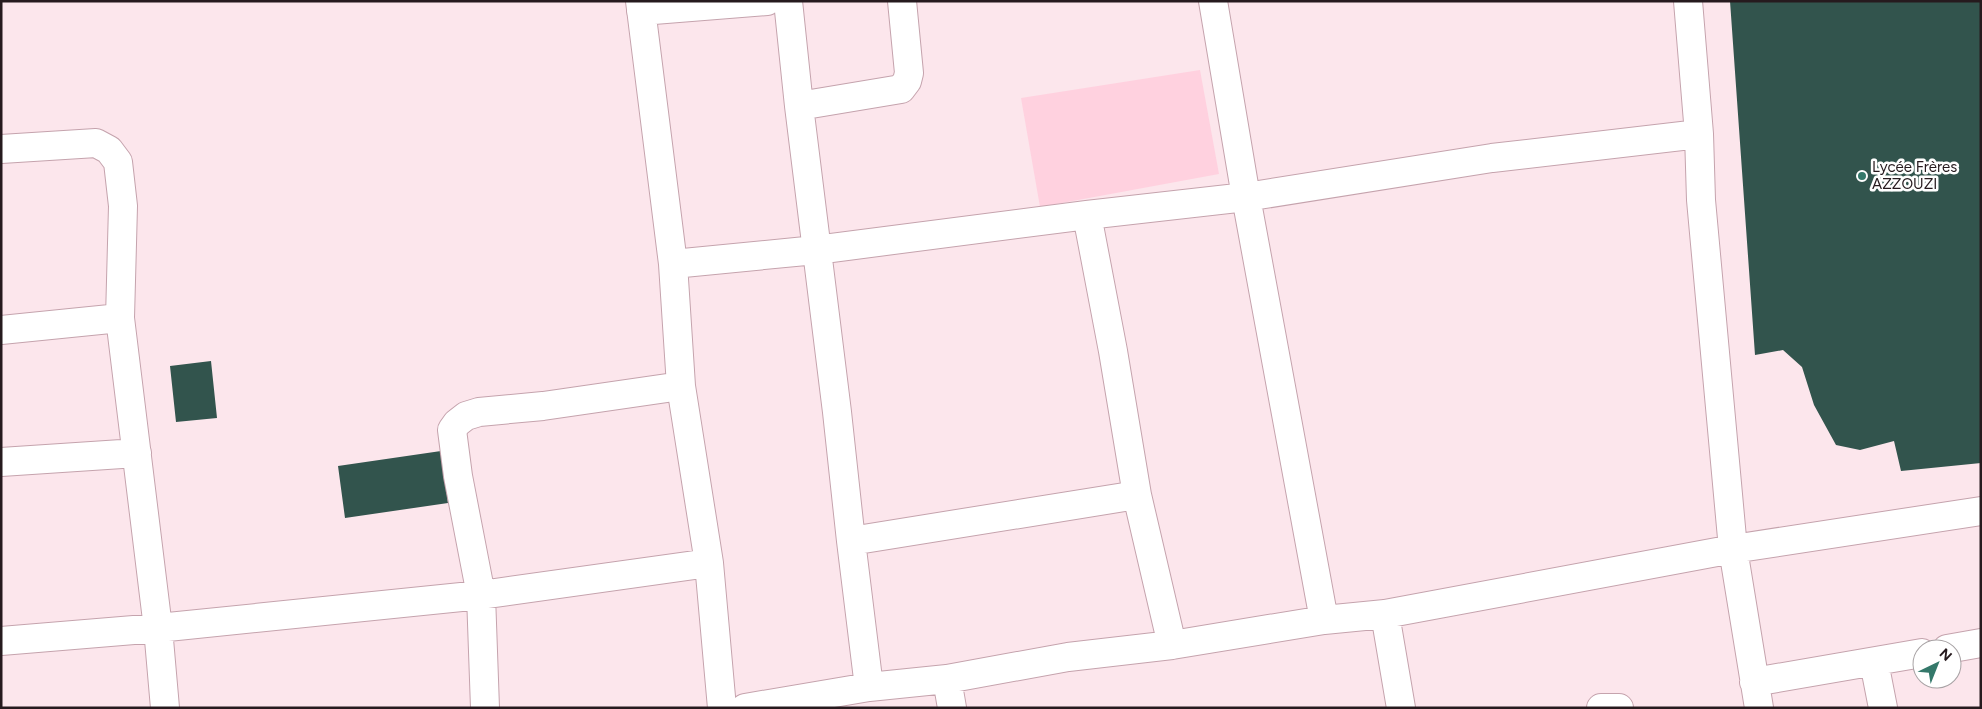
<svg xmlns="http://www.w3.org/2000/svg" width="1982" height="709" font-family="Figtree,sans-serif">
  <style>
    .green { fill: #ffd1df }
    .building { fill: #32544d }
    .lines { fill: none; stroke-linecap: round; stroke-linejoin: round }
    .street-casing { stroke: #c5a3ad; stroke-width: 30 }
    .street { stroke: #fff; stroke-width: 28 }
    .poi-dot { fill: #34786a; stroke: #fff; stroke-width: 2 }
    .labels { text-anchor: middle; stroke-width: 5; stroke-linejoin: round; paint-order: stroke }
    .poi-label { font-size: 15px; fill: #261a1e; stroke: #fff; text-anchor: start }
  </style>
  <rect width="100%" height="100%" fill="#fce6ec"/>
  <path class="green" d="M1200 70 1219 174 1040 207 1021 98Z"/>
  <path class="building" d="M1730 1H1981V463L1901 471 1894 441 1860 450 1836 445 1814 405 1802 367 1783 350 1755 355Z
    M211 361 217 418 176 422 170 366Z
    M441 451 448 503 345 518 338 466Z"/>
  <g class="lines">
    <g class="street-casing">
      <path id="street" d="M640 1 673 264 681 386 709 563 722 708
        M788 1 799 106 837 412 851 541 869 687
        M1213 1 1246 197 1324 620
        M1688 1 1699 134 1701 200 1733 549 1759 708
        M641 11 767 1
        M799 106 901 89 907 81 909 73 902 1
        M1 149 96 143 109 150 118 162 123 206 120 318 158 628 165 708
        M1087 215 1113 351 1137 495 1172 645
        M673 264 816 250 1087 215 1246 197 1492 158 1699 134
        M1 330 120 318
        M1 462 137 453
        M851 541 1137 495
        M1385 614 1401 708
        M1 641 158 628 481 595 709 563
        M1947 649 1981 643
        M1874 662 1883 708
        M947 679 952 708
        M1754 682 1922 653
        M485 708 481 595 458 476 452 430 457 423 466 416 479 412 543 406 681 386
        M745 708 869 687 947 679 1068 657 1172 645 1324 620 1385 614 1733 549 1981 511
        M1601 708H1619"/>
    </g>
    <use href="#street" class="street"/>
  </g>
  <circle class="poi-dot" cx="1862" cy="176" r="5"/>
  <g class="labels">
    <g class="poi-label">
      <text x="1872" y="172">Lycée Frères<tspan x="1872" dy="17">AZZOUZI</tspan></text>
    </g>
  </g>
  <rect width="1982" height="709" fill="none" stroke="#261a1e" stroke-width="5"/>
  <g transform="translate(1937 664) rotate(43)"><circle r="24" fill="#ffffff" stroke="#a8a3a5"/>
  <path d="M0-4L9 19L0 12L-9 19Z" fill="#34786a"/>
  <text y="-8" font-size="14" font-weight="bold" text-anchor="middle" fill="#261a1e">N</text>
  </g>
</svg>
